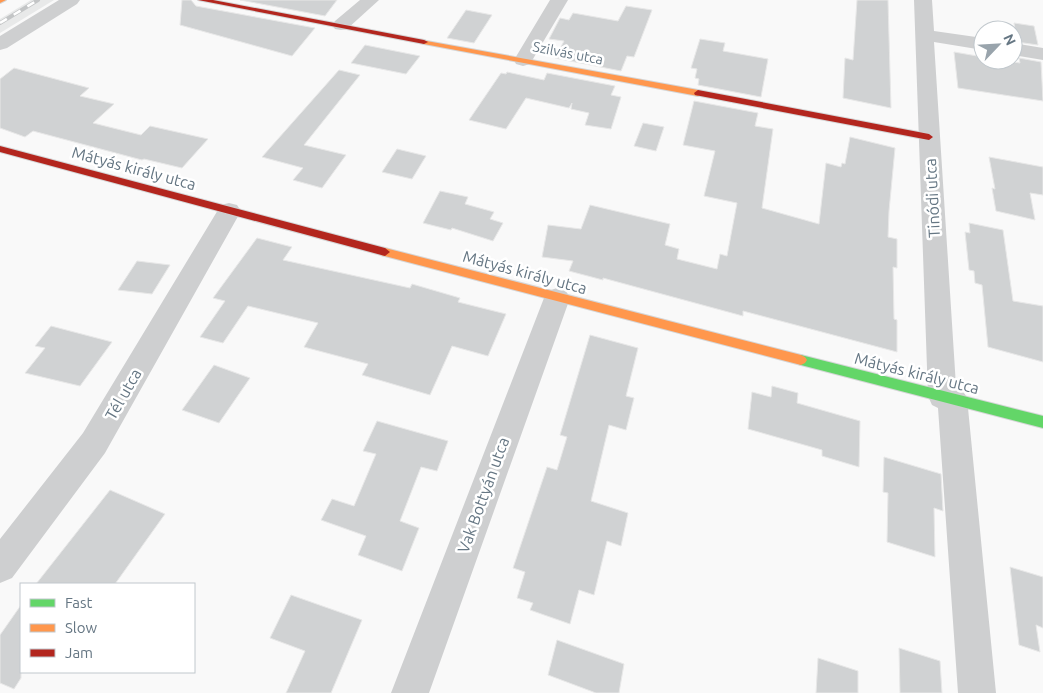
<svg xmlns="http://www.w3.org/2000/svg" width="1043" height="693" font-family="Ubuntu,sans-serif">
  <style>
    .built { fill: #e8e9e9 }
    .building { fill: #d0d2d3; stroke: #e8e8e8 }
    .lines { fill: none; stroke-linecap: round; stroke-linejoin: round }
    .fast-casing { stroke: #d5d6d7; stroke-width: 2 }
    .slow-casing { stroke: #d5d6d7; stroke-width: 2 }
    .jam-casing { stroke: #d5d6d7; stroke-width: 2 }
    .street { fill: #cecfd0; fill-rule: evenodd }
    .fast { fill: #63d668; fill-rule: evenodd }
    .slow { fill: #ff974d; fill-rule: evenodd }
    .jam { fill: #b3261e; fill-rule: evenodd }
    .rail-casing { stroke: #c3c5c6; stroke-width: 4 }
    .rail { stroke: #fff; stroke-width: 2.5; stroke-dasharray: 8; stroke-linecap: butt }
    .labels { text-anchor: middle; stroke-width: 5; stroke-linejoin: round; paint-order: stroke }
    .far-street-label { font-size: 14px; fill: #657683; stroke: #fff }
    .street-label { font-size: 16px; fill: #657683; stroke: #fff }
  </style>
  <rect width="100%" height="100%" fill="#f9f9f9"/>
  <path class="built" d="M31 0H54L0 33V19Z"/>
  <path class="building" d="M182 0H191L196 6 315 28 292 56 180 25Z
    M240 0H337L325 16Z
    M857 0H888L891 108 843 98 845 58 853 60Z
    M626 6 652 10 634 57 627 56 621 71 555 58 564 41 549 39 560 18 569 20 573 13 618 21Z
    M466 10 492 15 474 43 447 38Z
    M1014 23 1034 26 1038 45 1017 42Z
    M700 39 725 43 723 51 768 59 761 97 698 85 699 79 695 78 697 69 691 68Z
    M365 45 420 56 406 74 351 63Z
    M954 52 983 57V60H1002L1020 63 1019 58 1041 62 1043 101 958 88Z
    M14 68 89 88 80 96 114 104 93 123 141 135 150 126 208 139 182 168 144 159 142 160 33 131 25 137 0 128V79Z
    M339 70 360 75 304 145 346 155 322 188 293 180 303 168 262 157Z
    M507 72 544 80 547 73 615 86 611 95 621 97 611 129 585 125 589 113 571 109 572 103 569 108 526 98 506 129 469 120 501 73 506 74Z
    M694 101 758 113 755 126 773 129 762 208 819 224 826 163 841 167 842 163 845 164 850 137 895 148 889 211 888 237 897 239V268L893 267 894 319 897 320V352L743 311V316L603 278V280L569 271 573 261 542 257 548 225 581 229 590 205 670 224 665 245 679 249 677 259 717 269 720 254 727 256 737 203 704 196 715 151 683 145Z
    M643 123 664 127 656 151 634 146Z
    M397 149 426 156 412 179 382 172Z
    M989 157 1043 167V195L1030 193 1035 220 996 211 992 188 995 189Z
    M440 191 468 197 465 204 494 212 490 219 503 223 493 241 452 228 451 230 423 223Z
    M969 223 1003 230 1013 301 1043 306V362L988 347 982 285 975 283 974 271 969 270 965 232 970 233Z
    M257 238 292 247 283 260 410 288 412 284 460 298 458 302 506 314 488 356 452 346 430 395 362 375 368 364 304 347 318 323 248 306 223 343 200 337 225 301 213 298Z
    M137 261 170 265 152 294 118 290Z
    M51 326 112 342 80 386 25 373 45 348 35 346Z
    M590 335 638 348 626 396 634 398 626 430 609 425 591 501 628 513 621 546 607 541 594 595 579 590 570 624 530 610 533 603 517 598 525 572 513 568 547 467 557 470 567 437 560 435Z
    M214 365 250 378 219 423 182 410Z
    M772 386 798 393 797 403 860 421 859 467 822 456V450L748 429 752 392 771 397Z
    M377 421 448 441 437 471 421 467 400 521 419 528 402 571 358 555 366 536 321 520 332 499 354 506 376 454 363 451Z
    M884 457 941 474 943 511 934 508 935 557 887 542 888 493 883 492Z
    M110 490 165 514 115 584H36Z
    M1010 567 1043 577V628L1036 625 1040 652 1019 645Z
    M291 595 362 620 331 693H286L305 651 270 638Z
    M21 605V678L14 689 0 683V635Z
    M557 640 624 664 619 693H596L548 675Z
    M899 648 940 661 942 693H900Z
    M818 658 858 671V693H816Z"/>
  <g class="lines">
    <g class="fast-casing">
      <path id="fast" d="M801 355 1043 416V428L801 365 797 363 795 360 797 357Z"/>
    </g>
    <g class="slow-casing">
      <path id="slow" d="M0 0H6L0 3Z
        M421 40 698 90 702 93 698 96 424 44 420 42Z
        M385 248 801 355 805 357 807 360 805 363 801 365 381 255 380 252 381 249Z"/>
    </g>
    <g class="jam-casing">
      <path id="jam" d="M198 0H213L424 40 428 42 424 44Z
        M698 90 929 134 933 137 929 140 695 95 694 93Z
        M0 146 385 248 390 252 385 256 0 152Z"/>
    </g>
    <path class="street" d="M59 0H80L77 4 7 48 0 50V36Z
      M360 0H379L347 29 341 30 335 29 332 25 335 21Z
      M550 0H568L530 64 523 66 516 64 514 60Z
      M914 0H932L934 31 983 38V50L934 42 956 386 962 389 967 398 996 693H958L938 408 932 405 928 396Z
      M1013 43 1043 48V60L1013 55Z
      M229 203 237 205 241 211 105 453 12 578 0 583V539L83 433 221 205Z
      M557 288 566 291 570 298 429 693H391L544 298 548 291Z"/>
    <use href="#fast" class="fast"/>
    <use href="#slow" class="slow"/>
    <use href="#jam" class="jam"/>
    <g class="rail-casing">
      <path id="rail" d="M0 23 38 0"/>
    </g>
    <use href="#rail" class="rail"/>
  </g>
  <g class="labels">
    <g class="far-street-label">
      <text transform="translate(568 53) rotate(11)" y="5">Szilvás utca</text>
    </g>
    <g class="street-label">
      <text transform="translate(134 168) rotate(15)" y="6">Mátyás király utca</text>
      <text transform="translate(932 198) rotate(-93)" y="6">Tinódi utca</text>
      <text transform="translate(525 272) rotate(15)" y="6">Mátyás király utca</text>
      <text transform="translate(917 373) rotate(14)" y="6">Mátyás király utca</text>
      <text transform="translate(123 394) rotate(-60)" y="6">Tél utca</text>
      <text transform="translate(483 495) rotate(-70)" y="6">Vak Bottyán utca</text>
    </g>
  </g>
  <rect x="20" y="583" width="175" height="90" fill="#ffffff" stroke="#c1c8cd"/>
  <rect x="30" y="599" width="25" height="8" fill="#63d668" stroke="#c1c8cd"/>
  <text x="65" y="608" font-size="15" fill="#657683">Fast</text>
  <rect x="30" y="624" width="25" height="8" fill="#ff974d" stroke="#c1c8cd"/>
  <text x="65" y="633" font-size="15" fill="#657683">Slow</text>
  <rect x="30" y="649" width="25" height="8" fill="#b3261e" stroke="#c1c8cd"/>
  <text x="65" y="658" font-size="15" fill="#657683">Jam</text>
  <g transform="translate(998 45) rotate(65)"><circle r="24" fill="#ffffff" stroke="#c1c8cd"/>
  <path d="M0-4L9 19L0 12L-9 19Z" fill="#99a4ac"/>
  <text y="-8" font-size="14" font-weight="bold" text-anchor="middle" fill="#657683">N</text>
  </g>
</svg>
